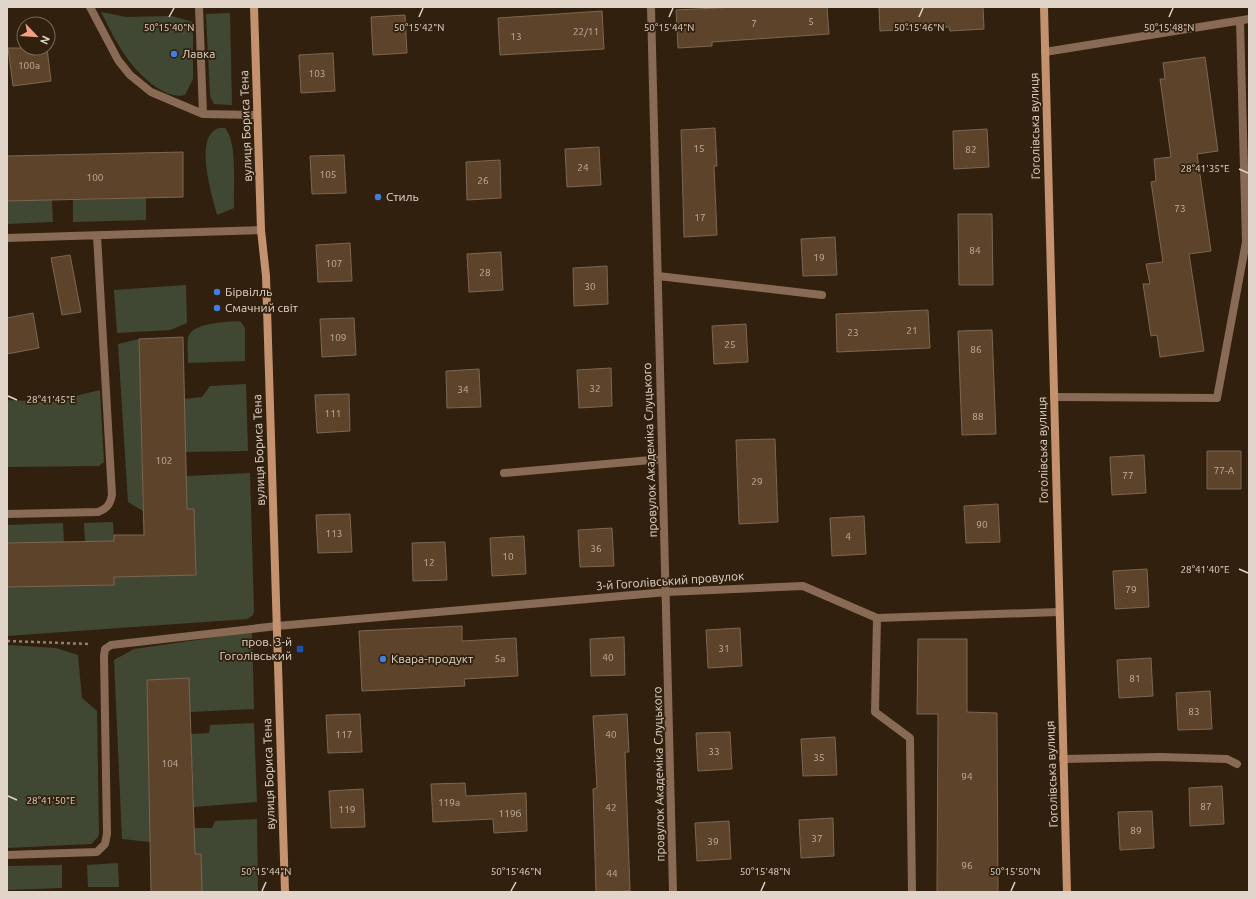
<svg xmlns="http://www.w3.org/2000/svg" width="1256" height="899" font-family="Ubuntu,sans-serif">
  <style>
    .green { fill: #404833 }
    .building { fill: #5d4329; stroke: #7c6752 }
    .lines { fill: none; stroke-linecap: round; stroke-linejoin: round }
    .path { stroke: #918273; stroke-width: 2.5; stroke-dasharray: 3 3; stroke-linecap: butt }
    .lane { stroke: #896a55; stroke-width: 8 }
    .street { stroke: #896a55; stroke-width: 8 }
    .secondary { stroke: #c4926f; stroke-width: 8 }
    .ticks { fill: none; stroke: #e1d4c9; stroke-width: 1.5 }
    .shop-dot { fill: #3f7fe0; stroke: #31200d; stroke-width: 1.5 }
    .transit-dot { fill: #1a4fb4; stroke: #31200d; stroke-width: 1.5 }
    .labels { text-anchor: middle; stroke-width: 3.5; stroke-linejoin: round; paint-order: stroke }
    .number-label { font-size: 10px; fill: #c0b0a1 }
    .poi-label { font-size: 12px; fill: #e1d4c9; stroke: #31200d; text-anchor: start }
    .street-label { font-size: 12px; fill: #e1d4c9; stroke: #31200d }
    .ticks-label { font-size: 10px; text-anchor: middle; fill: #e1d4c9; stroke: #31200d; stroke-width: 3.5; stroke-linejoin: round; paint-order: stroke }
  </style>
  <rect width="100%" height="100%" fill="#31200d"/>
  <path class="green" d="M101 12 126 17 172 16 193 22V79L185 95C175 98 164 92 156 87 127 66 117 43 101 12Z
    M230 13 232 105 214 104 210 96 206 14Z
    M219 128H225C238 143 233 188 234 208L217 215C212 196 193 135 219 128Z
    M146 198V220L73 222V200Z
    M52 200 53 222 7 224V201Z
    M186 285 187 323 170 330 117 333 114 290Z
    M240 321 245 328V361L188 363C188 355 187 345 188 338 191 322 228 322 240 321Z
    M139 339 143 511 128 502 118 344Z
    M246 384 248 451 186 452 184 399 202 397 210 386Z
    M100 390 104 462 99 466 7 467V400L51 402Z
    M250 473 254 611 253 615 247 619 7 636V587L114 585V577L196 575 194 509H187L186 476Z
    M113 522 114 541 85 542 84 523Z
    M63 523 64 542 7 543V525Z
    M252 632 254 709 190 712 189 678 147 680 150 842 122 839 114 660 134 649Z
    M7 645 56 648 78 655 82 698 97 711 99 833 98 837 91 844 7 848Z
    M254 723 257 802 194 807 191 734 209 733 210 725Z
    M257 819 258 892H202L201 854H195L194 828H212L215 821Z
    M118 863 119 887H88L87 865Z
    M62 865V888L7 890V866Z"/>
  <path class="building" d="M737 7H827L829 34 712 42V46L678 48 676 10Z
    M879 7H983L984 29 950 31 949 27 880 31Z
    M602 11 604 49 500 55 498 18Z
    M405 15 407 53 373 55 371 17Z
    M8 48H47L51 81 13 86Z
    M333 53 335 91 301 93 299 55Z
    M1205 57 1218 151 1197 154 1211 251 1189 254 1204 351 1160 357 1157 335 1151 336 1143 284H1150L1146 264 1163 262 1151 182 1156 181 1154 159 1171 157 1160 79H1165L1163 63Z
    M715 128 717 166H714L717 235 684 237 681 130Z
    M987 129 989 167 954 169 953 131Z
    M599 147 601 185 567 187 565 149Z
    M183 152V197L7 201V156Z
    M344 155 346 193 312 194 310 156Z
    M500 160 501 198 467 200 466 162Z
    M958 214H992L993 285H959Z
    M835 237 837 275 803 276 801 239Z
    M350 243 352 281 318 282 316 245Z
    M501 252 503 290 469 292 467 254Z
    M70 255 81 312 62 315 51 258Z
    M607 266 608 304 574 306 573 268Z
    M928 310 930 348 837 352 836 314Z
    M33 313 39 348 7 354V318Z
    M354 318 356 355 322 357 320 319Z
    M746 324 748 362 714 364 712 326Z
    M992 330 996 434 962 435 958 331Z
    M183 337 187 509H194L196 575 114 577V585L7 587V543L114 541V535H144L139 339Z
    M611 368 612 406 579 408 577 370Z
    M479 369 481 407 447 408 446 371Z
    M349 394 350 431 317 433 315 395Z
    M775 439 778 522 739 524 736 440Z
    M1207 451H1241V489H1207Z
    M1144 455 1146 493 1112 495 1110 457Z
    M998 504 1000 542 966 543 964 506Z
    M350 514 352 552 318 553 316 515Z
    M864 516 866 554 832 556 830 518Z
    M612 528 614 566 580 567 578 530Z
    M524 536 526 574 492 576 490 538Z
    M445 542 447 580 413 581 412 543Z
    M1147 569 1149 607 1115 609 1113 571Z
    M462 626V641L516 638 518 676 464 679 465 686 362 691 359 631Z
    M740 628 742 666 708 668 706 630Z
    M624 637 625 675 591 676 590 639Z
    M918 639H967V712L997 713 998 892H937L938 714H917Z
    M1151 658 1153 696 1119 698 1117 660Z
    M189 678 195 854H201L202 892H151L147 680Z
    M1210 691 1212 729 1178 730 1176 693Z
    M360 714 362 752 328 753 326 715Z
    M627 714 629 752H625L630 891 596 892 593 789 597 788 593 716Z
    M730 732 732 769 698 771 696 733Z
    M835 737 837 775 803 776 801 739Z
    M465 783 466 796 526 793 527 831 494 833 493 819 433 822 431 784Z
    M1222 786 1224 824 1190 826 1189 788Z
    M363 789 365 827 331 828 329 791Z
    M1152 811 1154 848 1120 850 1118 812Z
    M833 818 834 856 801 858 799 820Z
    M729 821 731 859 697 861 695 823Z"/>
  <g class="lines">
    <path class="path" d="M7 641 90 644"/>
    <path class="lane" d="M90 7 118 60 130 75 151 92 203 114 257 115
      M199 7 203 114
      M7 238 261 230
      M658 276 822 295
      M504 473 662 459
      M7 514 98 512C108 508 110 504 112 495L97 236
      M1063 759 1161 757 1227 759 1237 764
      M7 855 97 852 105 844 107 834 104 656 105 649 111 645 277 626"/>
    <path class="street" d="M651 7C659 302 667 597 673 892
      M1045 52 1249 19
      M1054 397 1217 398 1246 242 1240 21
      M877 618 875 712 910 738 912 892
      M277 626 667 592 803 586 877 618 1059 612"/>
    <path class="secondary" d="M254 7 261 230 266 276 285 892
      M1044 7 1067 892"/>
  </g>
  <path class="ticks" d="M169 17 174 8M419 17 423 8M669 17 673 8M919 17 923 8M1169 17 1173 8M1239 169 1248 173M8 396 17 400M1239 569 1248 573M8 796 17 800M262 891 266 882M511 891 516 882M761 891 765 882M1011 891 1015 882"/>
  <g class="shop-dot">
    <circle cx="174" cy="54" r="4"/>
    <circle cx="378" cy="197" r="4"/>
    <circle cx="217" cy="292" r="4"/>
    <circle cx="217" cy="308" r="4"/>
    <circle cx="383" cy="659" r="4"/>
  </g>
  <rect class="transit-dot" x="296" y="645" width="8" height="8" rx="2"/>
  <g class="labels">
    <g class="number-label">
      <text x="811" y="25">5</text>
      <text x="754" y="27">7</text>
      <text x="586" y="35">22/11</text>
      <text x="516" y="40">13</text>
      <text x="29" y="69">100а</text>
      <text x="317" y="77">103</text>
      <text x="699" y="152">15</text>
      <text x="971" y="153">82</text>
      <text x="583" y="171">24</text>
      <text x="328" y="178">105</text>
      <text x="95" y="181">100</text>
      <text x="483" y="184">26</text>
      <text x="1180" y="212">73</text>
      <text x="700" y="221">17</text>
      <text x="975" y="254">84</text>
      <text x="819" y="261">19</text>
      <text x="334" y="267">107</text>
      <text x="485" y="276">28</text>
      <text x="590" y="290">30</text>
      <text x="912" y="334">21</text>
      <text x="853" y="336">23</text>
      <text x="338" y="341">109</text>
      <text x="730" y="348">25</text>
      <text x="976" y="353">86</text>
      <text x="595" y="392">32</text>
      <text x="463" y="393">34</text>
      <text x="333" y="417">111</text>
      <text x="978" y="420">88</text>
      <text x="164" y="464">102</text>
      <text x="1224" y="474">77-А</text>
      <text x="1128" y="479">77</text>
      <text x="757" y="485">29</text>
      <text x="982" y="528">90</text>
      <text x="334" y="537">113</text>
      <text x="848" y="540">4</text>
      <text x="596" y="552">36</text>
      <text x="508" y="560">10</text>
      <text x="429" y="566">12</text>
      <text x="1131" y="593">79</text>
      <text x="724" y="652">31</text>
      <text x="608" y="661">40</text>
      <text x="500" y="662">5а</text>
      <text x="1135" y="682">81</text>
      <text x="1194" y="715">83</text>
      <text x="344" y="738">117</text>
      <text x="611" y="738">40</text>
      <text x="714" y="755">33</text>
      <text x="819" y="761">35</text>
      <text x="170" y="767">104</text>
      <text x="967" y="780">94</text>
      <text x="449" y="806">119а</text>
      <text x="1206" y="810">87</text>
      <text x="611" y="811">42</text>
      <text x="347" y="813">119</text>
      <text x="510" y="817">119б</text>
      <text x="1136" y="834">89</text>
      <text x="817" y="842">37</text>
      <text x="713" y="845">39</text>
      <text x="967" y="869">96</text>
      <text x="612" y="877">44</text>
    </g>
    <g class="poi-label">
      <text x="182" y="58">Лавка</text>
      <text x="386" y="201">Стиль</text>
      <text x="225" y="296">Бірвілль</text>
      <text x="225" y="312">Смачний світ</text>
      <text x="292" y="646" text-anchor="end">пров. 3-й<tspan x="292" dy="14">Гоголівський</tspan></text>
      <text x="391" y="663">Квара-продукт</text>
    </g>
    <g class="street-label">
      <text transform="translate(246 126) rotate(-92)" y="4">вулиця Бориса Тена</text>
      <text transform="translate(1035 126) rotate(-91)" y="4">Гоголівська вулиця</text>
      <text transform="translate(259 450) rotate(-92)" y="4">вулиця Бориса Тена</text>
      <text transform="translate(650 450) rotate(-92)" y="4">провулок Академіка Слуцького</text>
      <text transform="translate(1043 450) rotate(-91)" y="4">Гоголівська вулиця</text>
      <text transform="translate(670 581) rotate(-4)" y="4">3-й Гоголівський провулок</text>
      <text transform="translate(269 774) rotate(-92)" y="4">вулиця Бориса Тена</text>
      <text transform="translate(659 774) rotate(-91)" y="4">провулок Академіка Слуцького</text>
      <text transform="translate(1052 774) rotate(-92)" y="4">Гоголівська вулиця</text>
    </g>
  </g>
  <g class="ticks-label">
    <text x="169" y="31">50°15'40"N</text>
    <text x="419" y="31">50°15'42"N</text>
    <text x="669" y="31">50°15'44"N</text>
    <text x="919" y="31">50°15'46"N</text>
    <text x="1169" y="31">50°15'48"N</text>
    <text x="1205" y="172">28°41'35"E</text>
    <text x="51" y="403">28°41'45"E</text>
    <text x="1205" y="573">28°41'40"E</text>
    <text x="51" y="804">28°41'50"E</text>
    <text x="266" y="875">50°15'44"N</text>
    <text x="1015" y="875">50°15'50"N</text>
    <text x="516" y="875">50°15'46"N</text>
    <text x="765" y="875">50°15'48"N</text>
  </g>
  <rect width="1256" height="899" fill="none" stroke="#e1d4c9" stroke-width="16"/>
  <g transform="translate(36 36) rotate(115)"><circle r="19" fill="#31200d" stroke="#776858"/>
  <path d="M0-3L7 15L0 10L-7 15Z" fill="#f39f83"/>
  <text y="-6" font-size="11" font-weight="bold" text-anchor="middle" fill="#e1d4c9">N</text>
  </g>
</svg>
